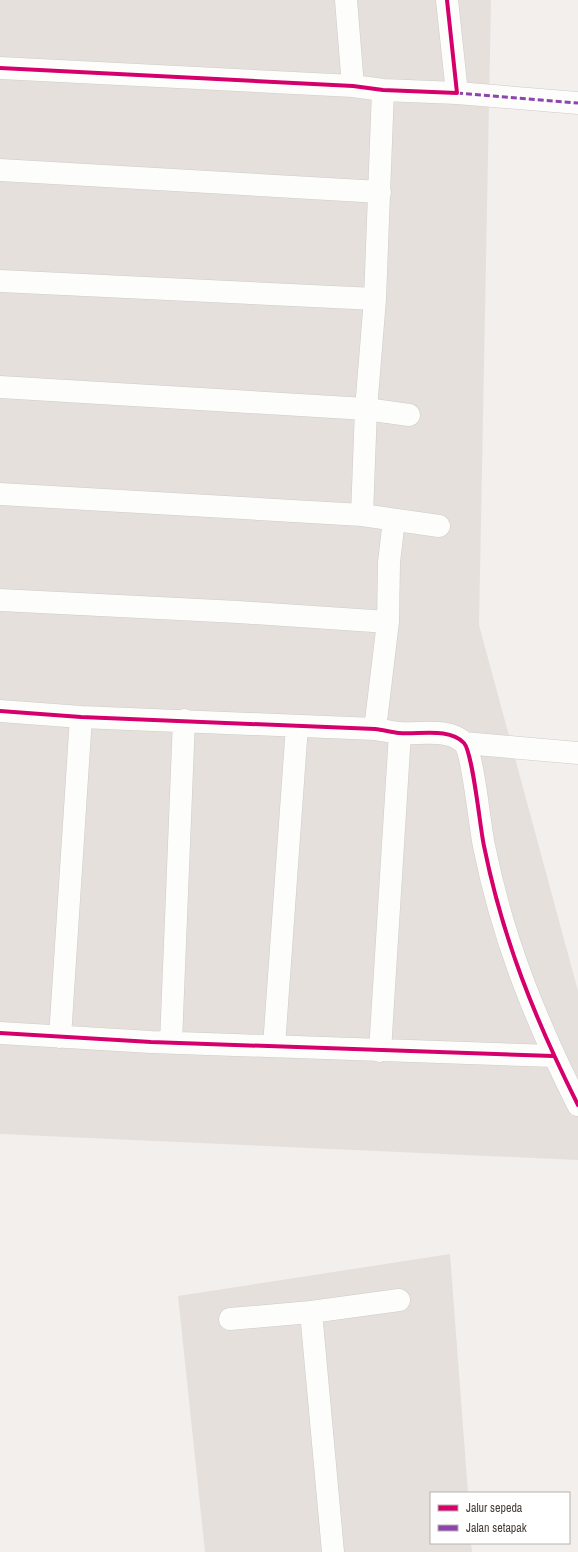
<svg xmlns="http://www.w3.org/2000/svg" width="578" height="1552" font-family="'Archivo Narrow',sans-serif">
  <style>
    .residential { fill: #e5e0dc }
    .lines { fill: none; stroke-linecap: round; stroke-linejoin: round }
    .minor-casing { stroke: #cecbc9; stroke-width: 23 }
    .minor { stroke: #fdfdfc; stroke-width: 22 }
    .quiet { stroke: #8e44ad; stroke-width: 3; stroke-dasharray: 6 3; stroke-linecap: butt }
    .cycleway-casing { stroke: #fff; stroke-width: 6 }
    .cycleway { stroke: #d6006c; stroke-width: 4 }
  </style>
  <rect width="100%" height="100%" fill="#f2efed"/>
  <path class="residential" d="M0 0H491L479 625 578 991V1160L0 1134Z
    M450 1254 468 1493H431V1543H471L472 1552H205L178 1296Z"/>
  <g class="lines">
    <g class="minor-casing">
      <path id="minor" d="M346 0 353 86
        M0 68 353 86 383 90 457 93 447 0
        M457 93 578 103
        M0 170 380 192
        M0 281 375 299
        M0 387 366 409 409 415
        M0 494 362 515 439 526
        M362 515 366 409 375 299 383 90
        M0 600 238 612 388 622
        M0 711 81 717 375 729C383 730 391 732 399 733 418 735 449 727 464 743 473 753 480 828 484 846 503 940 535 1019 578 1105
        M375 729 388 622 389 562 394 520
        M464 743 578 753
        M0 1033 151 1042 553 1056
        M60 1037 81 717
        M171 1042 184 720
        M274 1046 297 726
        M380 1051 400 733
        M230 1319 311 1312
        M333 1552 311 1312 399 1300"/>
    </g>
    <use href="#minor" class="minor"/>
    <path class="quiet" d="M457 93 578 103"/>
    <g class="cycleway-casing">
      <path id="cycleway" d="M0 68 353 86 383 90 457 93 447 0
        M0 711 81 717 375 729C383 730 391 732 399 733 418 735 449 727 464 743 473 753 480 828 484 846 503 940 535 1019 578 1105
        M0 1033 151 1042 553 1056"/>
    </g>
    <use href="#cycleway" class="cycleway"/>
  </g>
  <rect x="430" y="1492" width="140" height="52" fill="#ffffff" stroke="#b6b2b0"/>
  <rect x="438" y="1505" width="20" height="6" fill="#d6006c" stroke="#b6b2b0"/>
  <text x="466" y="1512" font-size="12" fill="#483e3a">Jalur sepeda</text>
  <rect x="438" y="1525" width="20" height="6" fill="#8e44ad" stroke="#b6b2b0"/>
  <text x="466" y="1532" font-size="12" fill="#483e3a">Jalan setapak</text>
</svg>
